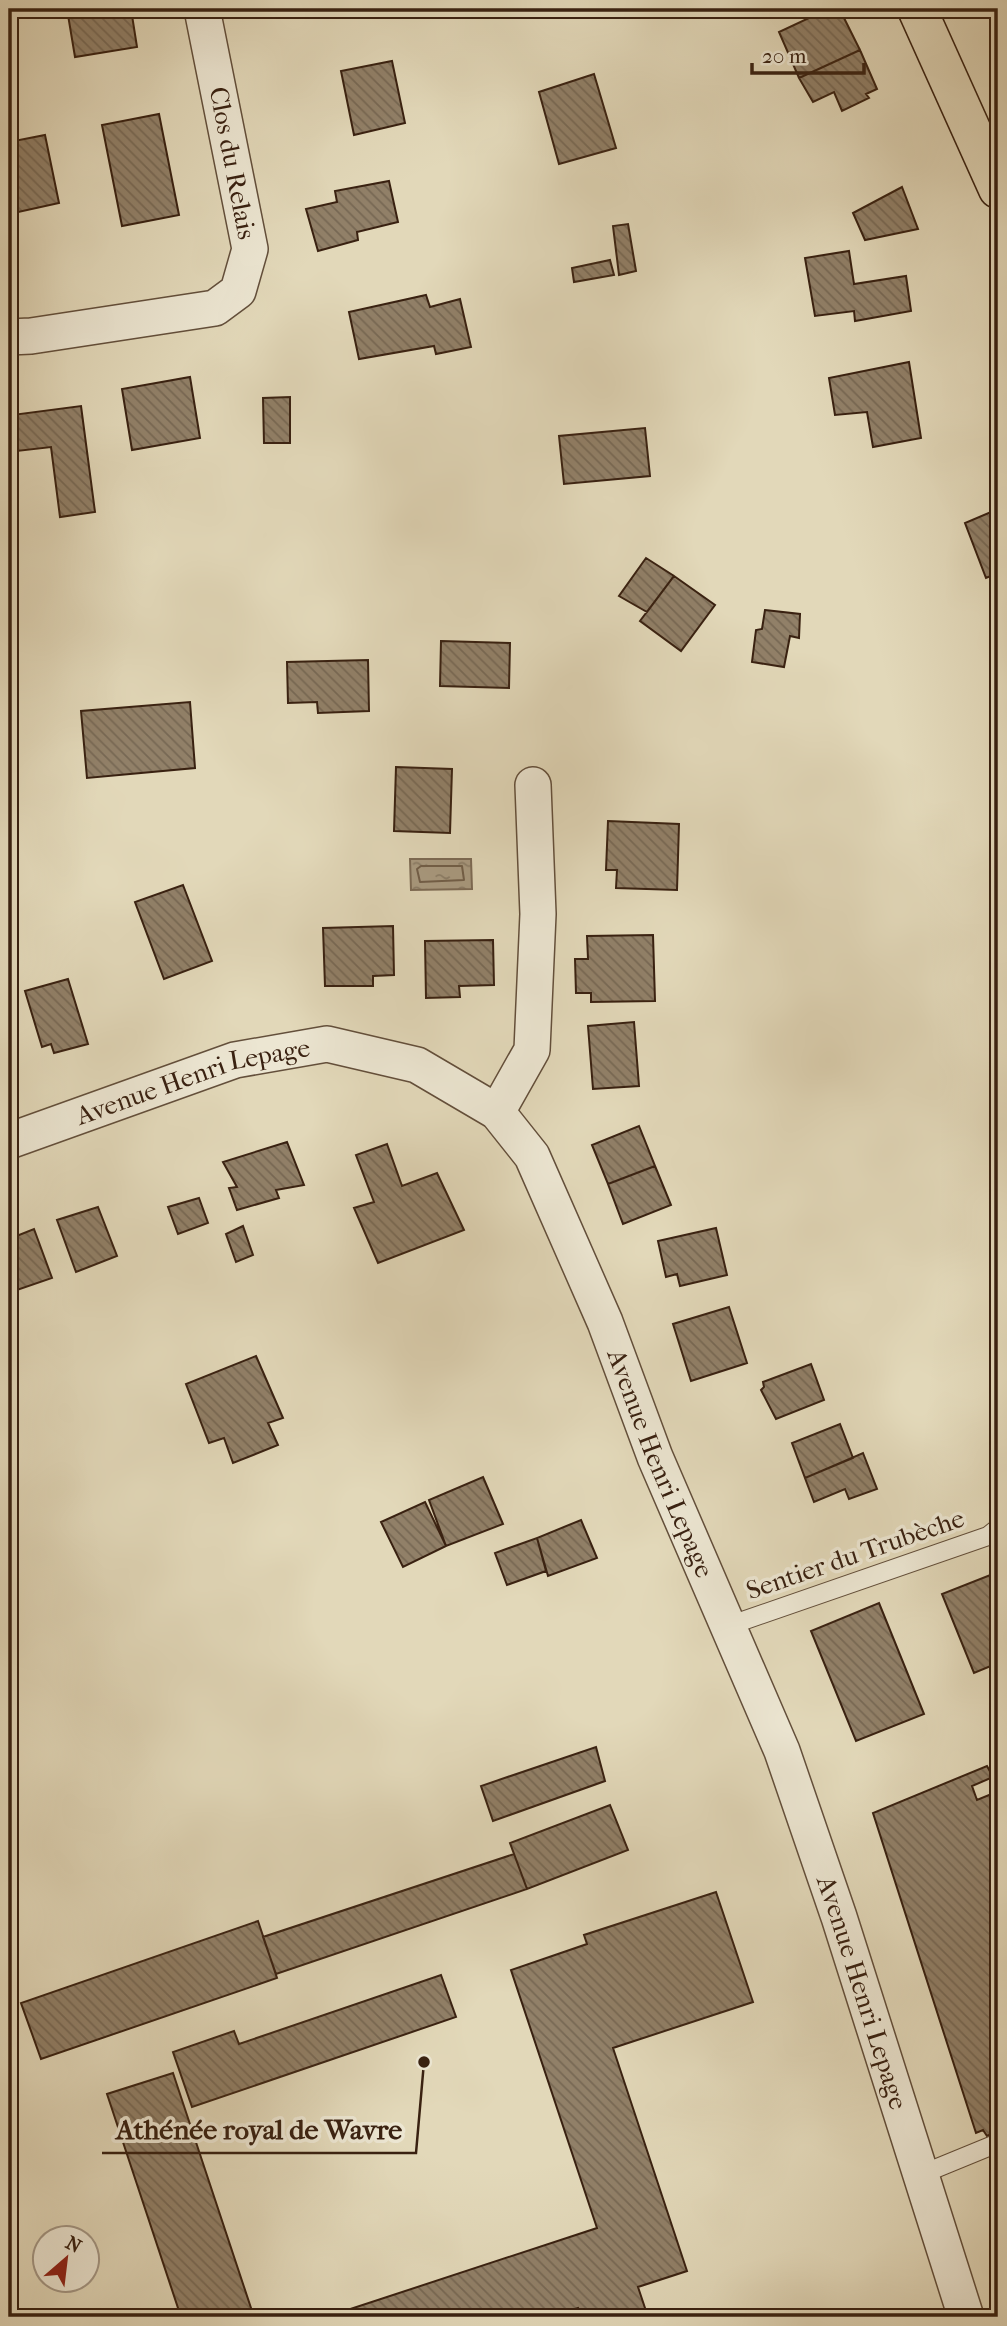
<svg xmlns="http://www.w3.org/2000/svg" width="1007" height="2326" font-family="'IM FELL French Canon',serif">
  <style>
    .water { fill: url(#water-ripples); stroke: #7c6a54; stroke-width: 2 }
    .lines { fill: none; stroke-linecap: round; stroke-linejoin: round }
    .shore { stroke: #715e48; stroke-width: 2 }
    .building { fill: url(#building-back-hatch); stroke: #392111; stroke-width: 2 }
    .lane-casing { stroke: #634f3b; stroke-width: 20 }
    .street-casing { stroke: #634f3b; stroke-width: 38 }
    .primary-casing { stroke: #392111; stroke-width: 41 }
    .lane { stroke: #ece6d2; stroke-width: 18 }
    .street { stroke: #ece6d2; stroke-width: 35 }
    .primary { stroke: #e2d8b9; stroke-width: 38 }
    .labels { text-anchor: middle; stroke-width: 7; stroke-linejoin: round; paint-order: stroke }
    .street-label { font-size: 26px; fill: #392111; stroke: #ece6d2 }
    .leader { fill: none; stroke: #392111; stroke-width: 2.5 }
    .callout-dot { fill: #392111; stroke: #ece6d2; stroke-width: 2.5 }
    .callout-label { font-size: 28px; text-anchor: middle; font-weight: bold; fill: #392111; stroke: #ece6d2; stroke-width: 7; stroke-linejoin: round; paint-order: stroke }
  </style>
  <defs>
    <pattern id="water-ripples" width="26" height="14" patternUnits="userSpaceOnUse" patternTransform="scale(1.75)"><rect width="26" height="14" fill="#a99a80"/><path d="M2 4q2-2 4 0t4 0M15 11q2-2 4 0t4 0" fill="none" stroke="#8b7d67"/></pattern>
    <pattern id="building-back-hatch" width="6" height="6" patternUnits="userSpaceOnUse" patternTransform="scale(1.75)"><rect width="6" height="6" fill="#918068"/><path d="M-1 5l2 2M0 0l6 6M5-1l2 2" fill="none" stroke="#776854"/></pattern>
  </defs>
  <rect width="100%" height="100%" fill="#e2d8b9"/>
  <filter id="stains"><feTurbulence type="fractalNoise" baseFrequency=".00286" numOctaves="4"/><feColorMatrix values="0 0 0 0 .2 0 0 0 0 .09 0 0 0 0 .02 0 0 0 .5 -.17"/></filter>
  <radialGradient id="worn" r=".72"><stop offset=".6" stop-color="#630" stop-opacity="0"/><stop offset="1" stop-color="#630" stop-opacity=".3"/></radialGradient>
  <path class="water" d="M410 859H471L472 889 411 890Z"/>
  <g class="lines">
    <path class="shore" d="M421 866H462L464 880 420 882 417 869Z"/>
  </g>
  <path class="building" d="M67 9H131L137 47 75 57Z
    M828 9 832 17 841 12 860 50 799 78 779 32Z
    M860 50 877 89 866 94 869 98 842 111 834 92 813 102 799 78Z
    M392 61 405 123 354 135 341 71Z
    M594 74 616 148 559 164 539 92Z
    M159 114 179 215 122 226 102 125Z
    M45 135 59 203 9 214V184L14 183 9 142Z
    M389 181 398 222 357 232 358 240 318 251 306 209 337 202 335 191Z
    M902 187 918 229 865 240 853 213Z
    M628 224 636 271 619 275 613 226Z
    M849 251 854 284 906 276 911 311 855 321 854 311 815 316 805 258Z
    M610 260 614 275 574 282 572 268Z
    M426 295 430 307 460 299 471 347 436 354 434 346 359 359 349 312Z
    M909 362 921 438 873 447 867 412 835 415 829 378Z
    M190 377 200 438 132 450 122 389Z
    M290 397V443H264L263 398Z
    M81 406 95 512 60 517 51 447 17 451 12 415Z
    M645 428 650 476 564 484 559 436Z
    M998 509V573L986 578 965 523Z
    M646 558 674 576 647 612 619 596Z
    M674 576 715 605 681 651 640 621Z
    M765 610 800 614 799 638 790 636 784 667 752 662 756 630 762 629Z
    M441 641 510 643 509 688 440 686Z
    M368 660 369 711 318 713 317 702 288 703 287 662Z
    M190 702 195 768 87 778 81 711Z
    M396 767 452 769 450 833 394 831Z
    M608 821 679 824 677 890 616 888 617 870H606Z
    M183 885 212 961 164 979 135 902Z
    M393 926 394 975 373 976V986H325L323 928Z
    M653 935 655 1001 591 1002V993H576L575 959H588L587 936Z
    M493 940 494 985 459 986 460 997 426 998 425 941Z
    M68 979 88 1044 54 1053 51 1044 42 1047 25 991Z
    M634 1022 639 1086 593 1089 588 1026Z
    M639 1126 655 1166 608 1184 592 1145Z
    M287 1142 304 1185 276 1190 279 1198 237 1210 229 1188 237 1187 223 1162Z
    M387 1144 402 1186 437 1173 464 1230 378 1263 354 1208 374 1202 356 1155Z
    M655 1166 671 1205 623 1224 608 1184Z
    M199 1198 208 1223 178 1234 168 1207Z
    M98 1207 117 1256 76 1272 57 1220Z
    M243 1226 253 1255 236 1262 226 1234Z
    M716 1228 727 1275 680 1286 677 1274 666 1277 658 1241Z
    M34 1229 52 1278 14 1291 9 1278V1239Z
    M729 1307 747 1363 691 1381 673 1324Z
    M256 1356 283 1418 268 1423 278 1445 233 1463 224 1438 209 1443 186 1384Z
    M811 1364 824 1400 776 1419 761 1390 764 1387 763 1382Z
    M840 1424 853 1458 805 1478 792 1443Z
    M863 1453 877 1489 849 1499 845 1489 814 1502 805 1478Z
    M483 1477 503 1524 446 1546 429 1500Z
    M425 1502 446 1546 403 1567 381 1522Z
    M581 1520 597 1558 548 1576 537 1538Z
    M537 1538 546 1571 507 1585 495 1553Z
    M998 1572V1663L974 1673 942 1594Z
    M879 1603 924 1714 856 1741 811 1631Z
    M596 1747 605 1781 493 1821 481 1786Z
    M987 1766 993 1777 972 1786 977 1800 994 1793 998 1798V2131L987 2136 983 2130 976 2133 873 1813Z
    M610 1805 628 1850 527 1889 510 1843Z
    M514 1854 527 1889 276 1974 263 1937Z
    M716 1892 753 2002 613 2048 687 2271 638 2287 648 2317H581L578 2308 549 2317H326L597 2228 511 1970 587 1944 584 1935Z
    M258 1921 277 1978 41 2059 21 2003Z
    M441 1975 456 2017 192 2107 173 2052 234 2031 239 2044Z
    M173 2073 254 2317H181L107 2094Z"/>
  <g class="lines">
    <g class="lane-casing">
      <path id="lane" d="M728 1626 988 1536 998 1528
        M920 2175 998 2143"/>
    </g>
    <g class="street-casing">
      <g id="street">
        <path d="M9 337 31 336 215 308 238 291 250 249 202 9"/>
        <path d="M497 1112 532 1050 538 914 533 785"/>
        <path id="s1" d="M9 1141 235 1060 327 1044 417 1065 497 1112 532 1156 605 1322 655 1457 782 1751 839 1917 966 2317"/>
      </g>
    </g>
    <g class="primary-casing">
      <path id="primary" d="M917 9 998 189"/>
    </g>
    <use href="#lane" class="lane"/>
    <use href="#street" class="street"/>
    <use href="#primary" class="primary"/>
  </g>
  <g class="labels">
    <g class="street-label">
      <text transform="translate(233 163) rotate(79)" y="9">Clos du Relais</text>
      <text dy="9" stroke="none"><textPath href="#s1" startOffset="194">Avenue Henri Lepage</textPath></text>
      <text dy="9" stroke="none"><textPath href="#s1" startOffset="908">Avenue Henri Lepage</textPath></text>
      <text transform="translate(855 1554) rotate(-19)" y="9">Sentier du Trubèche</text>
      <text dy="9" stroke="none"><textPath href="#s1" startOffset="1475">Avenue Henri Lepage</textPath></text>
    </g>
  </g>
  <path class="leader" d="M424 2062L416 2153H102"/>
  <circle class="callout-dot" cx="424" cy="2062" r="7"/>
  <g class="callout-label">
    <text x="259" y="2139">Athénée royal de Wavre</text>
  </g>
  <rect width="1007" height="2326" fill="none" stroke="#e2d8b9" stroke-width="35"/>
  <rect x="10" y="10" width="986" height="2305" fill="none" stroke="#392111" stroke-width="3.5"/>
  <rect x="18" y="18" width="972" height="2291" fill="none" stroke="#392111" stroke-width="2"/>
  <g transform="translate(66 2259) rotate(28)"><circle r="33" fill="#ece6d2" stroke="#a49785" stroke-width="2"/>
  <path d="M0-5L12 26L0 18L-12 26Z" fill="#8f2418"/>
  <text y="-10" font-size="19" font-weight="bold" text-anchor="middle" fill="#392111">N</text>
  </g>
  <path d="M752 63v10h112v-10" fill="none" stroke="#392111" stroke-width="3.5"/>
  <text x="762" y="63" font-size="21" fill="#392111" stroke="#ece6d2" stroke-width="5" paint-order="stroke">20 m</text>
  <rect width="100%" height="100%" filter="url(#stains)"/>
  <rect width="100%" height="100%" fill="url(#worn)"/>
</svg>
